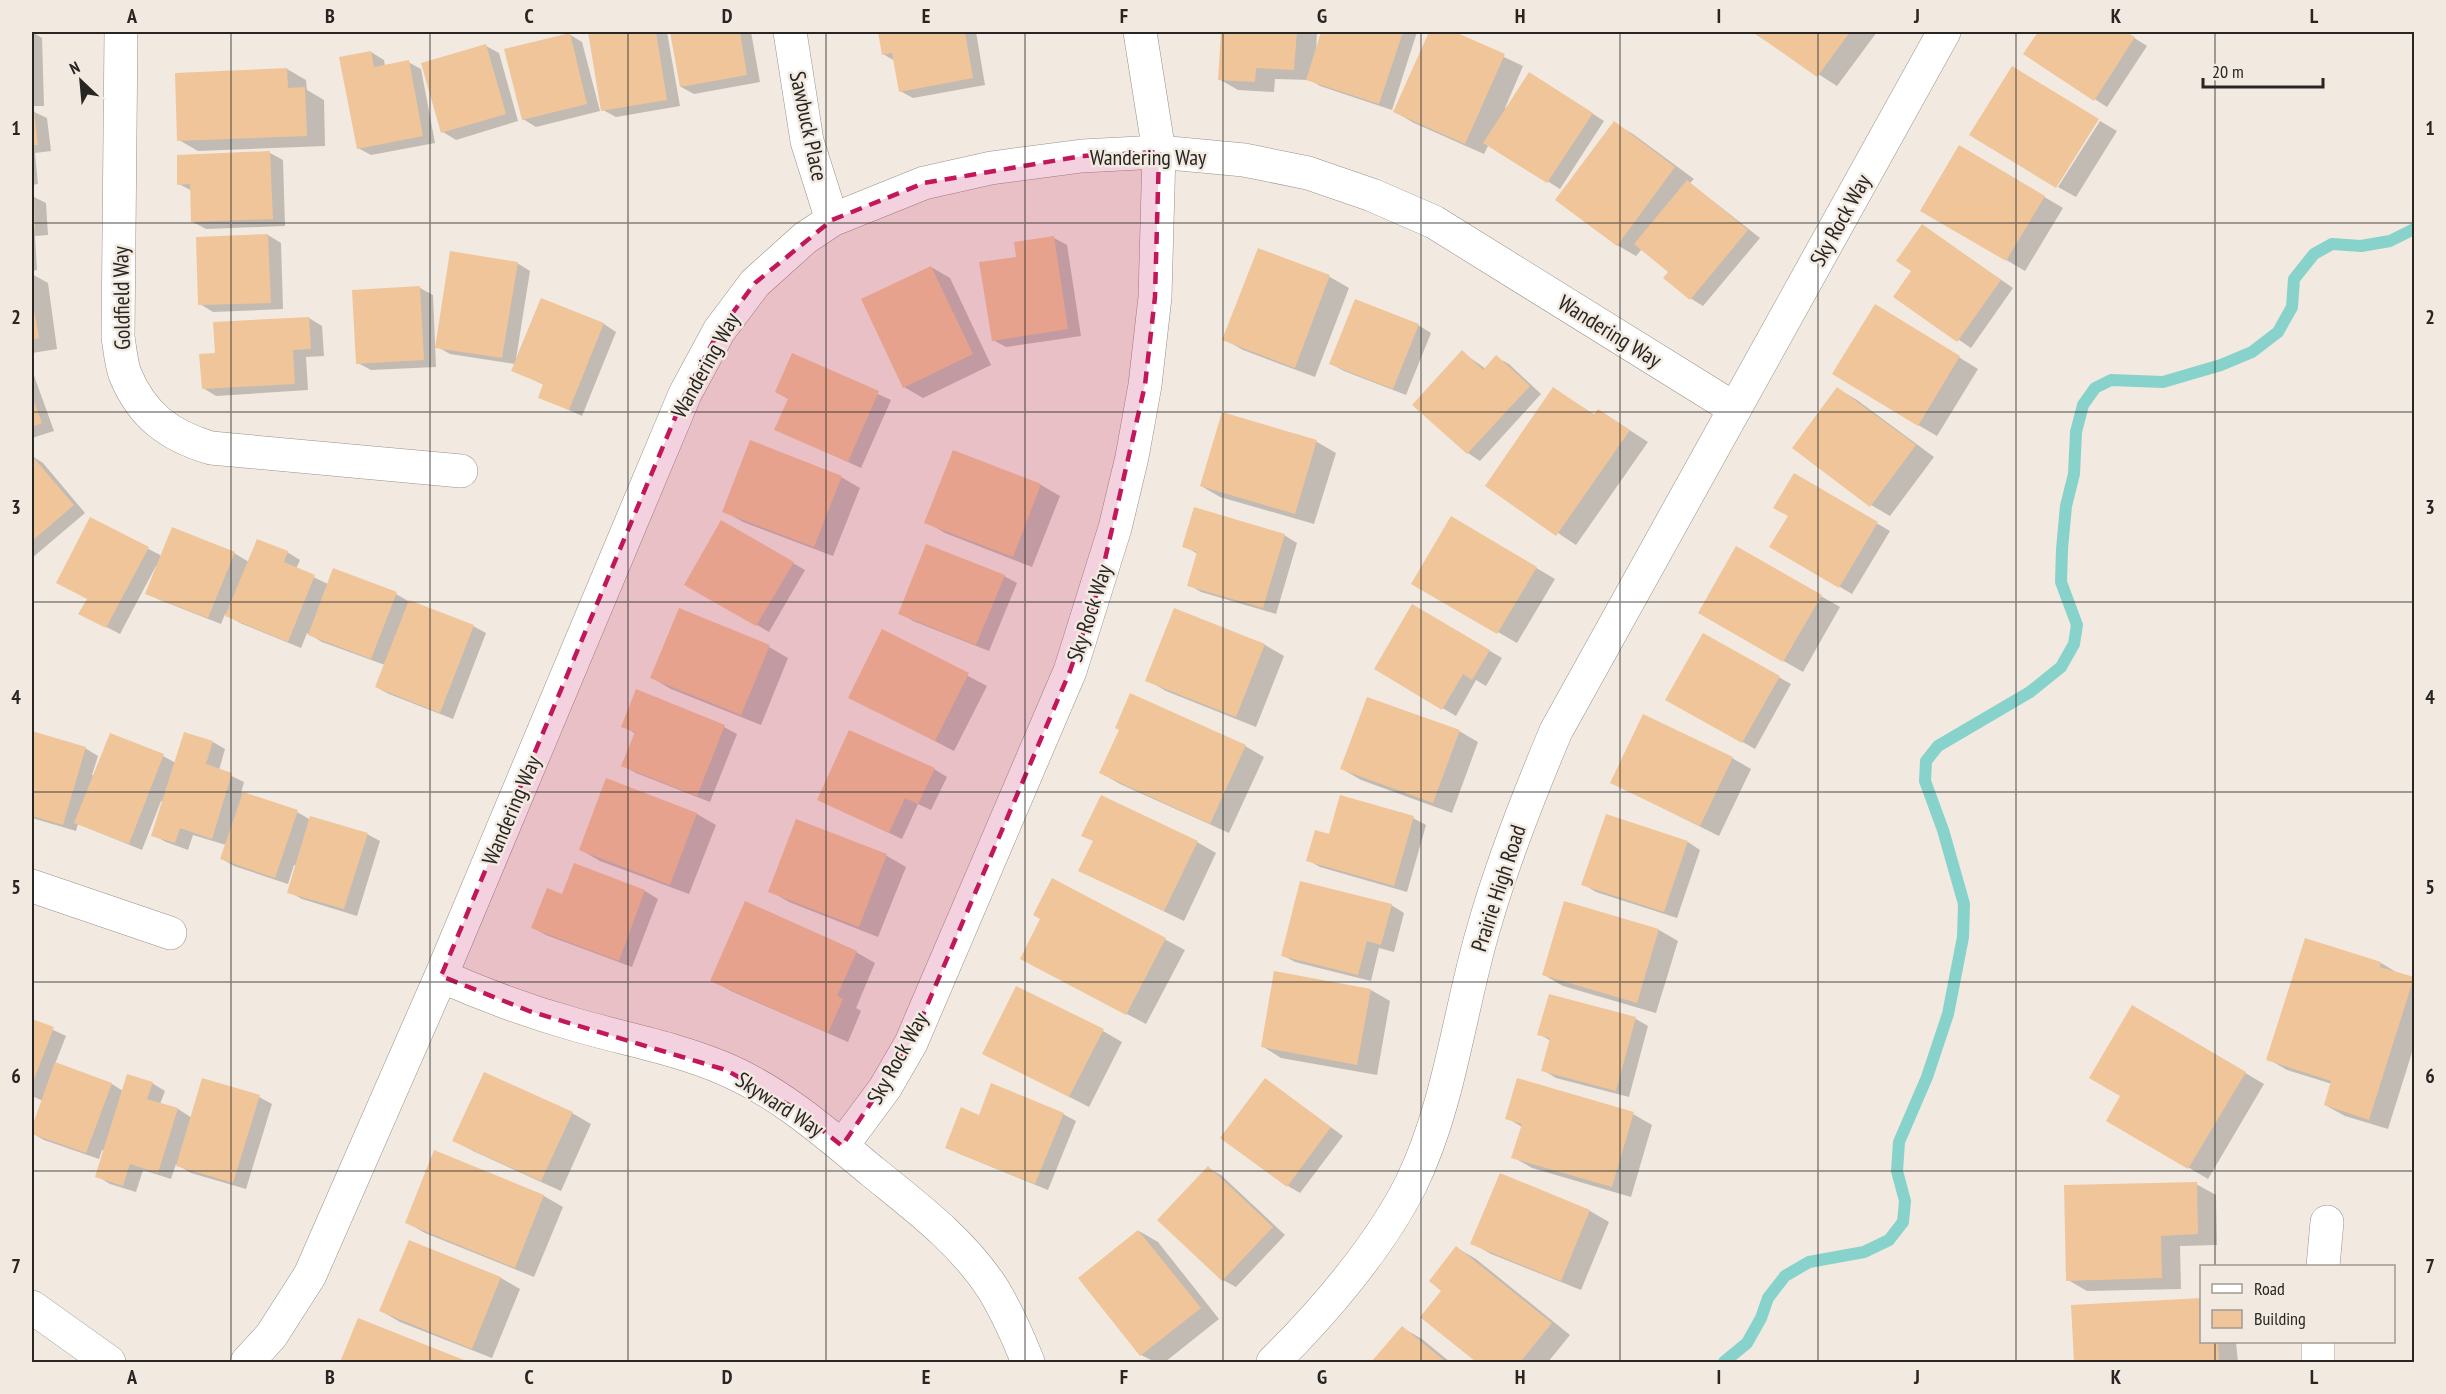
<svg xmlns="http://www.w3.org/2000/svg" width="2446" height="1394" font-family="'PT Sans Narrow',sans-serif">
  <style>
    .shadow { fill: #0003 }
    .lines { fill: none; stroke-linecap: round; stroke-linejoin: round }
    .stream { stroke: #87d2cb; stroke-width: 12 }
    .building { fill: #f0c59a }
    .street-casing { stroke: #999189; stroke-width: 34 }
    .secondary-casing { stroke: #999189; stroke-width: 34 }
    .street { stroke: #fff; stroke-width: 33 }
    .secondary { stroke: #fff; stroke-width: 33 }
    .marked { fill: #c2185b; fill-opacity: 0.2; stroke: #c2185b; stroke-width: 4.5; stroke-dasharray: 12 8; stroke-linejoin: round }
    .grid { fill: none; stroke: #282522; stroke-width: 1.5; stroke-opacity: 0.55 }
    .labels { text-anchor: middle; stroke-width: 5; stroke-linejoin: round; paint-order: stroke }
    .street-label { font-size: 22px; fill: #282522; stroke: #f2eae1 }
    .neatline { fill: none; stroke: #282522; stroke-width: 2 }
    .grid-label { font-size: 20px; text-anchor: middle; font-weight: bold; fill: #282522 }
  </style>
  <rect width="100%" height="100%" fill="#f2eae1"/>
  <path class="shadow" d="M32 32 42 38 44 106H32Z
    M590 32H667L680 106 616 117 603 110Z
    M672 32H751L760 82 694 94 681 87Z
    M879 32H976L985 85 913 98 900 91 895 61 883 54Z
    M1222 32H1317L1316 52 1323 32H1417L1392 110 1320 86 1310 80 1275 79 1274 92 1238 90 1219 79Z
    M1431 32H1451L1523 66 1505 108 1507 109 1542 81 1604 121 1560 189 1489 144 1484 154 1414 123 1395 112Z
    M1752 32H1877L1837 86Z
    M2040 32H2125L2147 46 2107 107 2025 54Z
    M569 34 582 42 600 111 536 127 523 119Z
    M486 46 499 53 518 121 456 140 443 132Z
    M371 52 384 60 385 66 408 62 421 69 435 143 371 155 358 148Z
    M287 69 306 80 307 90 324 100 325 146 198 151 179 140Z
    M32 111 47 118 51 151 35 153 38 184 32 185Z
    M2100 121 2117 131 2076 197 2058 187Z
    M1614 123 1633 134 1694 179 1690 183 1760 238 1703 306 1690 298 1670 272 1642 249 1636 256 1617 245Z
    M1959 147 2063 208 2025 271 1922 210Z
    M270 153 283 160 285 226 206 229 193 222 192 191 179 184Z
    M32 196 46 203 48 235 35 236 37 270 32 271Z
    M1923 226 2013 288 1971 348 1895 297 1913 271Z
    M268 235 281 243 283 309 213 312 200 304Z
    M1054 238 1067 245 1081 336 1006 347 993 340 1018 258Z
    M1259 250 1330 277 1349 288 1315 377 1243 350 1224 339Z
    M517 263 530 271 516 359 541 299 604 324 616 332 582 416 540 397 544 385 513 370 515 364 450 354 436 346Z
    M931 267 950 278 991 365 923 398 904 387Z
    M32 274 48 283 57 349 32 353Z
    M420 288 433 295 436 367 371 370 358 363Z
    M1894 317 1978 369 1937 436 1918 425Z
    M309 318 322 326 324 356 306 357 308 390 216 396 203 388 217 354Z
    M1418 325 1431 333 1406 395 1344 371 1331 364Z
    M1462 352 1486 369 1496 357 1509 364 1541 394 1480 461 1468 453Z
    M793 355 891 400 861 468 776 429 789 399Z
    M32 370 54 431 32 438Z
    M1554 389 1595 415 1617 422 1648 442 1576 545 1487 486Z
    M1838 389 1857 400 1934 457 1890 516 1871 505Z
    M1223 414 1317 442 1336 453 1314 524 1220 497 1201 486Z
    M954 452 1041 485 1060 496 1032 567 945 533 926 522Z
    M32 456 43 463 85 513 32 558Z
    M1794 475 1890 531 1852 594 1771 546 1790 516Z
    M841 477 860 488 833 556 743 522 724 511Z
    M1451 518 1555 579 1517 643 1413 583Z
    M91 519 162 556 234 553 249 562 287 552 300 560 296 569 328 584 396 594 410 602 473 626 486 633 453 719 389 694 376 687 385 665 322 642 307 633 301 648 240 623 225 614 221 624 160 600 147 593 157 567 156 566 120 634 93 620 88 599Z
    M722 522 805 570 769 632 686 584Z
    M1284 535 1297 543 1276 614 1201 592 1189 585 1198 554 1184 546Z
    M1736 548 1840 607 1803 672 1700 613Z
    M1004 576 1017 583 989 651 913 621 900 613Z
    M1413 606 1502 658 1486 686 1476 680 1456 716 1376 669Z
    M1175 610 1265 645 1284 656 1256 727 1166 691 1147 680Z
    M883 631 987 686 954 751 850 697Z
    M1704 635 1791 684 1755 749 1667 699Z
    M769 647 788 658 761 725 671 689 652 678Z
    M637 691 724 727 737 734 710 802 636 773 623 766 636 734 623 726Z
    M1459 731 1478 742 1452 813 1361 780 1342 769Z
    M32 733 85 748 98 756 92 775 95 776 163 756 176 763 213 742 225 749 219 770 244 782 241 793 297 812 311 820 367 834 380 841 357 916 302 899 289 892 297 866 294 865 288 884 234 866 222 859 226 845 193 835 188 850 166 842 153 835 163 802 161 801 142 850 78 824 76 831 32 818Z
    M1245 746 1264 757 1229 833 1120 784 1101 773Z
    M1732 758 1751 769 1719 836 1612 783Z
    M934 769 947 777 931 810 918 804 902 839 818 800Z
    M697 814 716 825 689 894 600 861 581 850Z
    M1413 818 1426 825 1407 892 1320 867 1308 860 1330 836Z
    M797 821 887 856 906 867 878 937 789 902 770 891Z
    M1197 842 1216 853 1184 921 1080 871Z
    M1688 842 1700 850 1677 918 1596 892 1583 884Z
    M574 865 645 891 658 899 632 967 546 935 533 928 563 896Z
    M1053 880 1185 950 1146 1024 1041 969 1042 918Z
    M1565 903 1659 930 1678 941 1656 1013 1563 986 1544 975Z
    M1391 905 1404 913 1394 952 1379 948 1371 981 1295 962 1282 955Z
    M856 952 875 963 856 1008 861 1011 848 1042 731 991 712 980Z
    M2381 963 2401 975 2414 979V1046L2388 1129 2345 1116 2325 1105 2332 1084 2287 1070 2268 1059Z
    M1371 990 1390 1001 1377 1075 1281 1058 1262 1046Z
    M1550 996 1636 1019 1648 1026 1629 1097 1556 1078 1543 1070 1551 1041 1539 1034Z
    M2133 1007 2264 1084 2208 1179 2108 1120 2122 1095Z
    M32 1020 66 1036 55 1064 112 1084 123 1091 152 1083 165 1091 160 1104 178 1109 192 1118 259 1097 272 1104 246 1189 191 1173 176 1164 171 1179 143 1170 136 1192 110 1184 97 1176 105 1151 102 1150 99 1159 44 1140 32 1133 43 1101 32 1096Z
    M1103 1031 1122 1042 1089 1107 984 1053Z
    M1266 1080 1343 1136 1300 1193 1288 1186Z
    M572 1113 591 1124 561 1191 473 1151 454 1140Z
    M1063 1114 1076 1121 1048 1190 960 1154 947 1147 980 1117Z
    M1633 1114 1652 1125 1631 1197 1532 1168 1513 1157 1522 1127 1507 1118Z
    M435 1152 544 1196 563 1207 534 1277 425 1233 406 1222Z
    M1208 1168 1221 1175 1285 1235 1236 1287 1223 1280Z
    M1501 1175 1590 1211 1609 1222 1581 1290 1491 1254 1472 1243Z
    M2196 1184 2216 1195 2217 1245 2180 1246 2181 1289 2087 1291 2068 1280Z
    M1139 1231 1158 1242 1219 1319 1165 1362H1155L1141 1355Z
    M409 1242 501 1278 520 1289 492 1358 400 1322 381 1311Z
    M1457 1248 1476 1259 1570 1335 1548 1362H1478L1422 1317 1443 1291Z
    M2073 1306 2202 1342H2236L2238 1362H2076Z
    M359 1320 466 1362H342Z
    M1403 1328 1422 1339 1450 1362H1373Z"/>
  <g class="lines">
    <path class="stream" d="M1724 1362 1747 1343 1761 1318 1768 1298 1785 1276 1809 1262 1864 1252 1889 1240 1903 1222 1905 1201 1897 1171 1899 1142 1927 1077 1948 1014 1963 937 1964 904 1943 830 1925 781 1926 761 1938 746 2030 692 2061 667 2074 644 2077 625 2061 582 2062 549 2066 506 2074 474 2076 432 2083 405 2095 388 2111 380 2163 382 2221 365 2252 352 2278 332 2292 307 2294 279 2314 254 2332 244 2361 246 2390 241 2414 229"/>
  </g>
  <path class="building" d="M588 32H656L667 100 601 111Z
    M670 32H740L747 75 680 87Z
    M878 32H965L973 78 899 92 892 53 882 55Z
    M1221 32H1297L1294 70 1256 68 1255 82 1218 80Z
    M1321 32H1403L1379 104 1306 80Z
    M1429 32H1455L1505 54 1465 144 1393 112Z
    M1753 32H1850L1817 77Z
    M2038 32H2126L2135 37 2094 101 2023 54Z
    M570 33 587 104 522 120 504 49Z
    M486 44 506 114 441 133 421 63Z
    M371 51 374 67 409 60 423 136 357 149 339 57Z
    M2012 66 2099 119 2056 188 1969 135Z
    M287 68 288 88 305 87 307 136 177 141 175 73Z
    M1529 72 1593 113 1547 183 1483 143Z
    M32 110H34L38 145H32Z
    M1614 121 1675 167 1617 246 1555 200Z
    M1959 145 2045 196 2006 261 1920 211Z
    M270 151 273 219 191 222 190 184 177 185V155Z
    M1687 180 1748 230 1690 300 1663 278 1668 272 1634 244Z
    M34 194 35 229H32V195Z
    M1922 224 2001 280 1957 342 1893 297 1911 271 1896 261Z
    M268 234 271 303 198 305 196 237Z
    M1054 236 1068 329 992 341 979 262 1016 257 1014 242Z
    M1258 248 1330 275 1295 368 1222 340Z
    M450 251 518 262 502 358 435 348Z
    M931 266 973 354 903 388 861 299Z
    M420 286 424 360 356 364 352 290Z
    M32 298 39 338 32 340Z
    M541 298 604 323 569 410 538 398 543 384 511 371Z
    M1355 299 1419 324 1393 389 1329 364Z
    M1875 304 1960 356 1918 426 1832 374Z
    M309 317 311 349 293 350 295 384 202 389 199 354 215 353 213 322Z
    M1462 350 1483 370 1496 355 1530 386 1467 454 1412 405Z
    M792 353 879 391 848 462 774 430 788 399 775 392Z
    M1553 387 1594 415 1598 409 1630 430 1556 536 1485 486Z
    M1837 387 1916 445 1870 507 1792 448Z
    M32 396 42 423 32 427Z
    M1222 412 1317 440 1295 514 1200 486Z
    M750 440 842 476 814 547 722 512Z
    M953 450 1041 484 1013 557 924 523Z
    M32 456 74 505 32 541Z
    M1794 473 1878 522 1839 588 1769 547 1788 516 1773 508Z
    M1194 507 1285 534 1263 608 1187 586 1197 552 1182 547Z
    M1451 516 1537 567 1497 634 1411 584Z
    M90 517 149 547 106 628 78 614 87 599 56 583Z
    M721 520 794 562 756 626 684 585Z
    M172 527 235 552 208 618 145 594Z
    M257 539 288 551 284 562 315 575 288 642 225 616Z
    M926 544 1005 575 976 645 898 614Z
    M1736 546 1822 595 1783 662 1698 613Z
    M333 568 397 592 371 659 308 635Z
    M409 600 474 625 440 713 375 687Z
    M1412 604 1490 650 1472 680 1463 674 1442 710 1374 669Z
    M679 608 770 645 741 715 650 678Z
    M1174 608 1265 644 1236 717 1145 681Z
    M882 629 969 673 935 741 848 698Z
    M1703 633 1780 676 1742 743 1665 700Z
    M636 689 725 725 697 796 621 766 635 732 621 727Z
    M1130 693 1246 745 1210 824 1099 773 1119 730 1115 728Z
    M1367 697 1460 730 1433 803 1340 769Z
    M1643 714 1733 757 1700 826 1610 783Z
    M849 730 935 768 918 804 905 798 889 833 817 800Z
    M32 731 86 747 63 825 32 816Z
    M184 732 213 741 206 764 232 773 212 839 180 828 175 843 151 836Z
    M110 733 164 754 129 844 74 823Z
    M606 778 697 813 670 885 579 850Z
    M243 792 298 810 275 878 220 859Z
    M1101 795 1198 841 1164 911 1078 871 1093 841 1081 836Z
    M1340 795 1414 816 1394 886 1306 861 1315 830 1329 834Z
    M1606 814 1688 841 1664 912 1581 885Z
    M310 816 368 833 344 909 287 893Z
    M796 819 887 854 859 927 768 892Z
    M574 863 645 890 619 961 531 928 547 888 562 894Z
    M1052 878 1166 938 1126 1015 1020 959 1040 919 1033 915Z
    M1300 881 1392 904 1381 945 1367 941 1358 975 1281 956Z
    M745 901 857 951 837 996 843 999 828 1033 710 981Z
    M1564 901 1659 929 1637 1003 1542 975Z
    M2305 938 2381 962 2380 967 2414 977 2369 1120 2324 1105 2331 1081 2266 1060Z
    M1274 971 1371 989 1357 1065 1261 1047Z
    M1016 986 1104 1029 1069 1097 982 1054Z
    M1549 994 1636 1017 1616 1091 1541 1071 1550 1038 1537 1035Z
    M2132 1005 2246 1072 2188 1169 2106 1121 2120 1096 2089 1078Z
    M32 1019 54 1027 32 1085Z
    M55 1062 112 1083 86 1153 32 1134V1127Z
    M484 1072 573 1112 541 1181 452 1141Z
    M127 1074 153 1082 147 1099 178 1108 158 1173 130 1164 123 1186 95 1177Z
    M202 1078 260 1095 233 1183 176 1166Z
    M1265 1078 1331 1127 1287 1187 1220 1138Z
    M1517 1078 1634 1112 1612 1187 1511 1158 1522 1124 1505 1119Z
    M991 1083 1064 1113 1035 1184 945 1148 961 1107 979 1115Z
    M434 1150 544 1195 515 1268 405 1223Z
    M1208 1166 1273 1227 1222 1281 1157 1220Z
    M1500 1173 1590 1210 1561 1281 1470 1244Z
    M2197 1182 2198 1234 2161 1236 2162 1278 2066 1281 2064 1185Z
    M1138 1230 1201 1308 1140 1356 1078 1278Z
    M409 1240 501 1277 472 1349 379 1311Z
    M1456 1246 1552 1323 1520 1362H1476L1420 1317 1441 1291 1429 1281Z
    M2202 1298V1342H2218L2219 1362H2074L2071 1305Z
    M358 1318 469 1362H340Z
    M1402 1326 1446 1362H1371Z"/>
  <g class="lines">
    <g class="street-casing">
      <path id="street" d="M121 32 118 337C120 349 121 363 125 374 142 416 170 436 211 448L461 471
        M790 32 807 141 832 220
        M32 886 170 933
        M441 976C484 995 527 1011 573 1024 624 1039 676 1048 725 1069 781 1093 827 1134 873 1172 916 1207 963 1242 993 1289 1007 1312 1018 1337 1028 1362
        M842 1146 885 1088 911 1043 1070 671 1115 528 1132 457 1145 385 1155 297 1159 152 1140 32
        M2323 1266 2327 1222
        M247 1362 271 1336 310 1275 441 976 685 394 719 331 755 283 805 238 832 220 924 183 991 168 1082 156 1159 152 1244 160 1308 173 1372 195 1434 222 1735 409
        M1273 1362C1323 1313 1380 1246 1411 1184 1450 1104 1459 1011 1484 927 1503 860 1529 795 1556 731L1944 32
        M2318 1362V1342"/>
    </g>
    <g class="secondary-casing">
      <path id="secondary" d="M32 1307 109 1362"/>
    </g>
    <use href="#street" class="street"/>
    <use href="#secondary" class="secondary"/>
  </g>
  <path class="marked" d="M1159 152 1155 297 1145 385 1098 590 1070 671 911 1043 842 1146 796 1109 726 1070 529 1011 441 976 685 394 719 331 755 283 832 220 924 183 1082 156Z"/>
  <path class="grid" d="M231 32V1362M430 32V1362M628 32V1362M826 32V1362M1025 32V1362M1223 32V1362M1421 32V1362M1620 32V1362M1818 32V1362M2016 32V1362M2215 32V1266M32 223H2414M32 412H2414M32 602H2414M32 792H2414M32 982H2414M32 1171H2414M2215 1342V1362"/>
  <g class="labels">
    <g class="street-label">
      <text transform="translate(809 126) rotate(78)" y="8">Sawbuck Place</text>
      <text x="1148" y="165">Wandering Way</text>
      <text transform="translate(1840 220) rotate(-61)" y="8">Sky Rock Way</text>
      <text transform="translate(121 298) rotate(-91)" y="8">Goldfield Way</text>
      <text transform="translate(1610 331) rotate(32)" y="8">Wandering Way</text>
      <text transform="translate(705 365) rotate(-61)" y="8">Wandering Way</text>
      <text transform="translate(1089 613) rotate(-72)" y="8">Sky Rock Way</text>
      <text transform="translate(511 810) rotate(-67)" y="8">Wandering Way</text>
      <text transform="translate(1498 888) rotate(-72)" y="8">Prairie High Road</text>
      <text transform="translate(897 1058) rotate(-61)" y="8">Sky Rock Way</text>
      <text transform="translate(780 1104) rotate(33)" y="8">Skyward Way</text>
    </g>
  </g>
  <rect width="2446" height="1394" fill="none" stroke="#f2eae1" stroke-width="66"/>
  <rect x="2200" y="1265" width="195" height="78" fill="#f2eae1" stroke="#a19b95" stroke-width="1.5"/>
  <rect x="2212" y="1284" width="30" height="9" fill="#ffffff" stroke="#a19b95" stroke-width="1.5"/>
  <text x="2254" y="1295" font-size="18" fill="#282522">Road</text>
  <rect x="2212" y="1310" width="30" height="18" fill="#f0c59a" stroke="#a19b95" stroke-width="1.5"/>
  <text x="2254" y="1325" font-size="18" fill="#282522">Building</text>
  <g transform="translate(81 81) rotate(334)" stroke="#f2eae1" stroke-width="4.5" paint-order="stroke">
  <path d="M0-4.5L10 22L0 15L-10 22Z" fill="#282522"/>
  <text y="-9" font-size="16" font-weight="bold" text-anchor="middle" fill="#282522">N</text>
  </g>
  <path d="M2203 78v9h120v-9" fill="none" stroke="#282522" stroke-width="3"/>
  <text x="2212" y="78" font-size="18" fill="#282522" stroke="#f2eae1" stroke-width="4.5" paint-order="stroke">20 m</text>
  <rect x="33" y="33" width="2380" height="1328" class="neatline"/>
  <g class="grid-label">
    <text x="132" y="23">A</text>
    <text x="330" y="23">B</text>
    <text x="529" y="23">C</text>
    <text x="727" y="23">D</text>
    <text x="926" y="23">E</text>
    <text x="1124" y="23">F</text>
    <text x="1322" y="23">G</text>
    <text x="1520" y="23">H</text>
    <text x="1719" y="23">I</text>
    <text x="1917" y="23">J</text>
    <text x="2116" y="23">K</text>
    <text x="2314" y="23">L</text>
    <text x="16" y="135">1</text>
    <text x="2430" y="135">1</text>
    <text x="16" y="324">2</text>
    <text x="2430" y="324">2</text>
    <text x="16" y="514">3</text>
    <text x="2430" y="514">3</text>
    <text x="16" y="704">4</text>
    <text x="2430" y="704">4</text>
    <text x="16" y="894">5</text>
    <text x="2430" y="894">5</text>
    <text x="16" y="1083">6</text>
    <text x="2430" y="1083">6</text>
    <text x="16" y="1273">7</text>
    <text x="2430" y="1273">7</text>
    <text x="132" y="1384">A</text>
    <text x="330" y="1384">B</text>
    <text x="529" y="1384">C</text>
    <text x="727" y="1384">D</text>
    <text x="926" y="1384">E</text>
    <text x="1124" y="1384">F</text>
    <text x="1322" y="1384">G</text>
    <text x="1520" y="1384">H</text>
    <text x="1719" y="1384">I</text>
    <text x="1917" y="1384">J</text>
    <text x="2116" y="1384">K</text>
    <text x="2314" y="1384">L</text>
  </g>
</svg>
